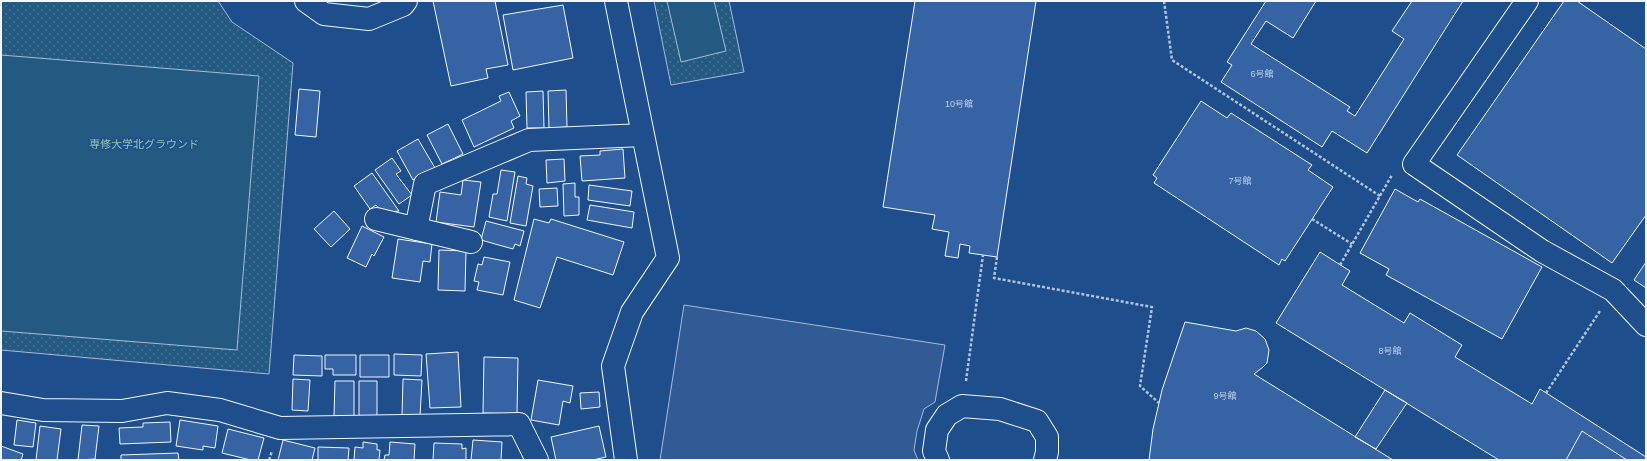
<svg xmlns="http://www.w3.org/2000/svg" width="1647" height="461" font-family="Arial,'Noto Sans JP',sans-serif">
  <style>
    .grass { fill: url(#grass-dots); stroke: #a8bbd7 }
    .garden { fill: #245a82; stroke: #a8bbd7 }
    .parking { fill: #305b95; stroke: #a8bbd7 }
    .building { fill: #3563a3; stroke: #f2f6ff }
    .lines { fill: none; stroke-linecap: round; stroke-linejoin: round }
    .minor-casing { stroke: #f2f6ff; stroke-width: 24 }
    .path { stroke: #b3c4dc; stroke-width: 2.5; stroke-dasharray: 3 2; stroke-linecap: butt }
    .minor { stroke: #1f4e8c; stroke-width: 22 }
    .labels { text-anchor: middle; stroke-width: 3; stroke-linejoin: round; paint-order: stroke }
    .number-label { font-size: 9px; fill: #c3d1e8 }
    .park-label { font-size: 11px; fill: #97c8a6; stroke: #1f4e8c }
  </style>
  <defs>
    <pattern id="grass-dots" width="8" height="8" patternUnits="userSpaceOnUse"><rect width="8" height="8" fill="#245a82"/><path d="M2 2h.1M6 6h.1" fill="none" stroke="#447295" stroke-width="1.8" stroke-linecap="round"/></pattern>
  </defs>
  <rect width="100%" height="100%" fill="#1f4e8c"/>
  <path class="grass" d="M1 1H218L232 22 293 63 269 374 1 350Z
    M654 1H729L744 72 671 85Z"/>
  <path class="garden" d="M667 1H714L726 51 681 62Z
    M1 55 259 76 237 350 1 331Z"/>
  <path class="parking" d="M684 305 945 345 935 402 924 409 917 431 914 450 918 460H660Z"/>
  <path class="building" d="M433 1H495L508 65 486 69 488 78 451 86Z
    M915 1H1036L997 257 969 253 970 246 960 244 958 258 945 256 949 232 932 229 935 215 883 207Z
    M1266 1H1316L1293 38 1266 21 1251 44 1350 107 1347 111 1355 116 1404 39 1392 31 1412 1H1463L1367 153 1332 131 1322 147 1221 82 1232 65 1227 62Z
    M1564 1H1577L1646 49V215L1612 263 1457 155Z
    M563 5 573 58 513 70 503 15Z
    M299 89 320 91 316 137 295 135Z
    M566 90 567 127 549 128 548 91Z
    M543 91 544 128H527L526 92Z
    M509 92 520 116 511 121 514 128 474 147 462 120 501 101 499 96Z
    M1201 101 1227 118 1231 113 1312 165 1308 170 1333 187 1285 261 1282 259 1279 265 1154 183 1157 178 1153 175Z
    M448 124 463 154 442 164 427 135Z
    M418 139 435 168 413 180 397 151Z
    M623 149 625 178 582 181 580 156 600 155V151Z
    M392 158 401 171 396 174 412 195 399 204 375 170Z
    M564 159 565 181 547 183 546 160Z
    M501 170 515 172 507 221 489 217 493 194H497Z
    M372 173 399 211 382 213 376 205 370 209 354 186Z
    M518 176 527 178 526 184 533 186 526 226 510 223Z
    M463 180 481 182 474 227 436 222 440 192 461 195Z
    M575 183V197H579V215L564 216 563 184Z
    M589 185 632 191 630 206 588 200Z
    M557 188 558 206 540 207 539 189Z
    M1395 189 1418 202 1420 199 1542 267 1502 339 1386 275 1389 269 1360 253Z
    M590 205 634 212 632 228 587 220Z
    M334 211 350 229 331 247 314 229Z
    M534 219 549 223 551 219 624 242 613 275 557 257 540 308 514 300Z
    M486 221 524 231 520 246 515 244 513 249 481 240Z
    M362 226 384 237 374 256 372 254 366 267 347 258Z
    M398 239 432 244 430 262 423 261 420 282 392 278Z
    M439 250 466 251 465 291 438 290Z
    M1320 252 1350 271 1342 285 1404 323 1410 313 1462 345 1455 357 1532 404 1540 389 1646 457V460H1499L1276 323Z
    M484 257 510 262 503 295 477 290 479 282 474 281 478 264 482 265Z
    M1646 262V288L1634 280Z
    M1185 322 1236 331 1246 328 1256 331 1265 339 1269 350 1267 363 1263 367 1254 374 1393 460H1149L1153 429 1162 390Z
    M458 352 461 407 430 408 426 354Z
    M394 354 422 355 421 376 394 375Z
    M294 355 322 356V376L293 375Z
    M325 355H356V375H333V369H325Z
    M360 355H389V377H360Z
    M484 357 518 358 517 414 483 413Z
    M293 379 310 380 308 411 292 410Z
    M403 379 422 380 420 416H402Z
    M538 380 573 386 570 403 563 401 559 425 531 420Z
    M335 381H354V417L334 416Z
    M359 381H377V416H359Z
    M1385 390 1407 403 1376 449 1355 437Z
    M599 392 600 407 581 409 580 393Z
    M17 420 36 423 33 447 14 445Z
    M180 420 218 426 215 448 203 446V450L176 446Z
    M170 422 171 442 120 444 119 428 143 427V423Z
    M82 425 99 426 95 459 78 460Z
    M40 426 61 429 57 460H36Z
    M599 426 606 457 593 460H556L551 437Z
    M228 429 264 438 258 460H251L222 453Z
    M1582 431 1627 460H1566Z
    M283 440 315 448 312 460H278Z
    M473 440 502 442 501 460H471Z
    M363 442 377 444V450H380L379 460H354L355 447 363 448Z
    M390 442 415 444 414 460H384L385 455H389Z
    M434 443 462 444V449L466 448V460H433Z
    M1 446 23 454 21 460H1Z
    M318 447 349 448 348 460H318Z
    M178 453 179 460H121V455Z"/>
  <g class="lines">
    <g class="minor-casing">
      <path id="minor" d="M306 1 324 14 369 19 403 5 406 1
        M616 1 668 258 632 312 613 366 626 460
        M1527 1 1414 164 1542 251 1613 290 1646 325
        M376 219 471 242
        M416 229 425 184 529 140 643 135
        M1 403 43 410 122 411 167 403 220 410 280 428 519 424 537 460
        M938 460 934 451 937 430 947 415 962 406 1000 409 1037 421 1047 437V452L1045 460"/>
    </g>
    <path class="path" d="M1164 1 1172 60 1380 196
      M1312 219 1352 244
      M997 257 994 278 1152 307 1140 386 1159 403
      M1340 265 1392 175
      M966 381 983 255
      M1546 393 1600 311
      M269 460 272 451"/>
    <use href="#minor" class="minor"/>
  </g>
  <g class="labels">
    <g class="number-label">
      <text x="1262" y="77">6号館</text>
      <text x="959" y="107">10号館</text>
      <text x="1240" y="184">7号館</text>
      <text x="1390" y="354">8号館</text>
      <text x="1225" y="399">9号館</text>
    </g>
    <g class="park-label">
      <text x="144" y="148">専修大学北グラウンド</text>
    </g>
  </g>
  <rect width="1647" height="461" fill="none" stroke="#f2f6ff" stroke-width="4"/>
</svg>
